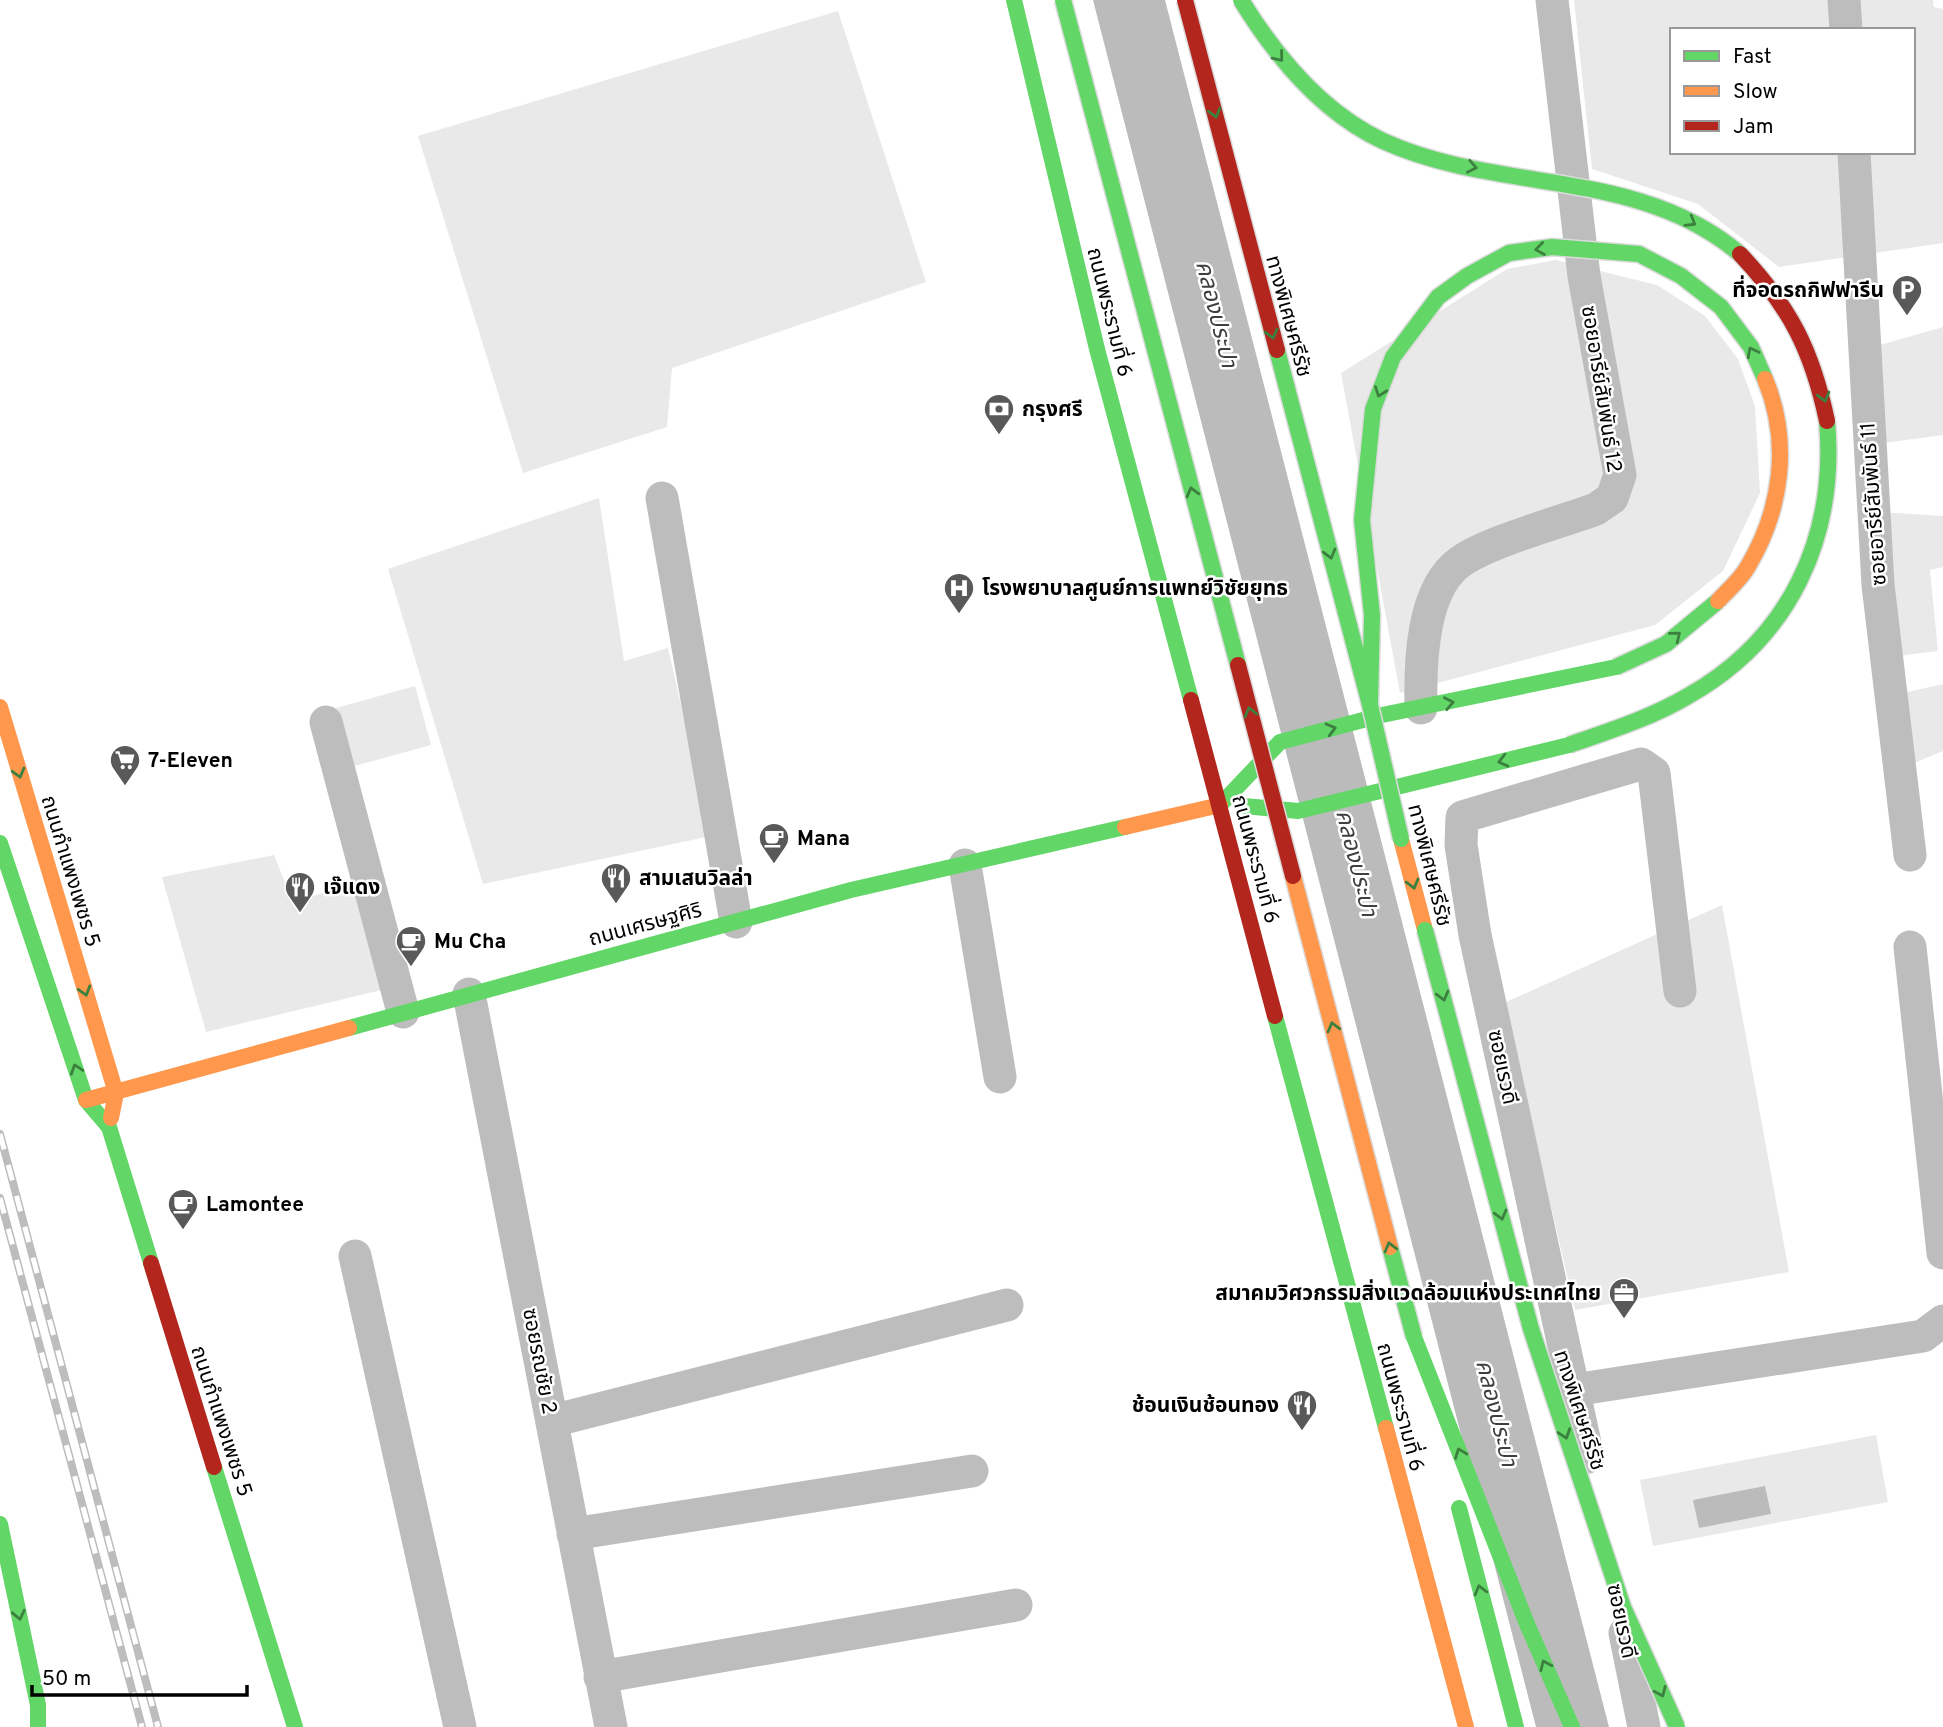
<svg xmlns="http://www.w3.org/2000/svg" width="1943" height="1727" font-family="Overpass,'Noto Sans Thai',sans-serif">
  <style>
    .green { fill: #e9e9e9; fill-rule: evenodd }
    .water { fill: #bbb }
    .lines { fill: none; stroke-linecap: round; stroke-linejoin: round }
    .street { stroke: #bdbdbd; stroke-width: 33 }
    .fast { stroke: #63d668; stroke-width: 16 }
    .slow { stroke: #ff974d; stroke-width: 16 }
    .jam { stroke: #b3261e; stroke-width: 16 }
    .rail-casing { stroke: #bdbdbd; stroke-width: 8 }
    .rail { stroke: #fff; stroke-width: 5; stroke-dasharray: 16; stroke-linecap: butt }
    .fast-bridge-casing { stroke: #dbdbdb; stroke-width: 19; stroke-linecap: butt }
    .slow-bridge-casing { stroke: #dbdbdb; stroke-width: 19; stroke-linecap: butt }
    .jam-bridge-casing { stroke: #dbdbdb; stroke-width: 19; stroke-linecap: butt }
    .fast-bridge { stroke: #63d668; stroke-width: 16 }
    .slow-bridge { stroke: #ff974d; stroke-width: 16 }
    .jam-bridge { stroke: #b3261e; stroke-width: 16 }
    .oneway { stroke: #3b803e }
    .labels { text-anchor: middle; stroke-width: 5; stroke-linejoin: round; paint-order: stroke }
    .poi-label { font-size: 21px; font-weight: bold; fill: #000; stroke: #fff; text-anchor: start }
    .street-label { font-size: 21px; fill: #000; stroke: #fff }
    .water-label { font-size: 23px; font-style: italic; fill: #3f3f3f; stroke: #fff }
  </style>
  <rect width="100%" height="100%" fill="#fff"/>
  <path class="green" d="M1574 0H1933L1934 7 1943 9V243L1779 267 1698 204 1592 169ZM1672 30H1913V152H1672Z
    M838 11 926 282 672 368 667 427 523 473 418 136Z
    M1556 260 1657 285 1705 316 1738 359 1755 406 1760 493 1723 571 1655 625 1400 693 1341 373 1507 269Z
    M1943 327V435L1876 444 1870 348Z
    M599 498 624 661 668 648 711 836 483 884 388 569Z
    M1880 512 1943 516V567L1930 570 1938 651 1889 657Z
    M1943 684V751L1907 766 1903 693Z
    M415 686 431 745 351 767 336 708Z
    M274 855 293 903 359 880 390 988 206 1032 162 877Z
    M1722 905 1789 1272 1575 1310 1504 1003Z
    M1876 1435 1888 1502 1653 1546 1640 1480Z"/>
  <path class="water" d="M1093 0H1165L1609 1727H1536Z
    M1765 1486 1771 1514 1699 1528 1693 1500Z"/>
  <g class="lines">
    <path class="street" d="M1844 0 1846 30
      M1854 152 1878 585 1910 855
      M662 498 736 922
      M1421 708C1420 665 1421 590 1460 562 1487 542 1561 522 1596 509L1612 498 1620 475 1584 276 1552 0
      M326 722 403 1012
      M965 865 1000 1077
      M1910 947 1943 1253
      M469 994 611 1727
      M355 1256 460 1727
      M1574 1390 1923 1336 1943 1321
      M552 1421 1007 1305
      M1588 1457 1475 935 1461 845 1462 817 1641 764 1654 773 1680 991
      M573 1534 972 1471
      M1625 1633 1644 1727
      M600 1677 1016 1605"/>
    <path class="fast" d="M1014 0 1097 349 1191 700
      M1220 805 1280 742 1382 715 1616 667
      M1244 806 1298 811 1569 745
      M0 843 86 1100 109 1127 151 1263
      M1275 1016 1386 1428
      M349 1028 851 890 1125 827
      M1414 1337 1527 1624 1572 1727
      M214 1467 295 1727
      M1459 1508 1516 1727
      M0 1524 38 1705V1727"/>
    <path class="slow" d="M0 707 116 1093 111 1118
      M1125 827 1220 805
      M1401 839 1425 930
      M86 1100 349 1028
      M1386 1428 1466 1727"/>
    <path class="jam" d="M1191 700 1275 1016
      M151 1263 214 1467"/>
    <g class="rail-casing">
      <path id="rail" d="M0 1134 158 1727
        M0 1198 142 1727"/>
    </g>
    <use href="#rail" class="rail"/>
    <g class="fast-bridge-casing">
      <path id="fast-bridge" d="M1063 0 1238 665
        M1241 0C1276 57 1321 112 1383 141 1499 194 1638 167 1740 254
        M1277 350 1370 705 1401 839
        M1616 667 1666 644 1718 601
        M1370 705 1372 615 1362 520 1373 409 1393 357 1438 297 1467 276 1509 253 1552 247 1639 254 1681 276 1721 307 1751 347 1765 379
        M1569 745C1609 731 1651 718 1688 696 1791 638 1837 536 1827 421
        M1425 930 1531 1329 1623 1607 1677 1727
        M1390 1247 1414 1337"/>
    </g>
    <g class="slow-bridge-casing">
      <path id="slow-bridge" d="M1718 601C1727 591 1740 580 1747 568 1782 510 1791 442 1765 379
        M1293 876 1390 1247"/>
    </g>
    <g class="jam-bridge-casing">
      <path id="jam-bridge" d="M1185 0 1277 350
        M1740 254C1790 307 1812 350 1827 421
        M1238 665 1293 876"/>
    </g>
    <use href="#fast-bridge" class="fast-bridge"/>
    <use href="#slow-bridge" class="slow-bridge"/>
    <use href="#jam-bridge" class="jam-bridge"/>
  </g>
  <defs><path id="oneway-chevron" d="M-2-3.5L2.5 0L-2 3.5" fill="none" stroke-width="1.6" stroke-linecap="round" stroke-linejoin="round" transform="scale(1.75)"/></defs>
  <g class="oneway">
    <use href="#oneway-chevron" transform="translate(1279 57) rotate(51)"/>
    <use href="#oneway-chevron" transform="translate(1215 113) rotate(75)"/>
    <use href="#oneway-chevron" transform="translate(1472 167) rotate(11)"/>
    <use href="#oneway-chevron" transform="translate(1691 222) rotate(31)"/>
    <use href="#oneway-chevron" transform="translate(1540 249) rotate(172)"/>
    <use href="#oneway-chevron" transform="translate(1272 334) rotate(75)"/>
    <use href="#oneway-chevron" transform="translate(1752 352) rotate(-117)"/>
    <use href="#oneway-chevron" transform="translate(1380 392) rotate(110)"/>
    <use href="#oneway-chevron" transform="translate(1824 397) rotate(75)"/>
    <use href="#oneway-chevron" transform="translate(1192 492) rotate(-105)"/>
    <use href="#oneway-chevron" transform="translate(1330 554) rotate(75)"/>
    <use href="#oneway-chevron" transform="translate(1676 636) rotate(-39)"/>
    <use href="#oneway-chevron" transform="translate(1449 703) rotate(-11)"/>
    <use href="#oneway-chevron" transform="translate(1250 712) rotate(-105)"/>
    <use href="#oneway-chevron" transform="translate(1331 729) rotate(-15)"/>
    <use href="#oneway-chevron" transform="translate(1503 761) rotate(166)"/>
    <use href="#oneway-chevron" transform="translate(19 773) rotate(74)"/>
    <use href="#oneway-chevron" transform="translate(1413 884) rotate(75)"/>
    <use href="#oneway-chevron" transform="translate(85 991) rotate(73)"/>
    <use href="#oneway-chevron" transform="translate(1443 996) rotate(75)"/>
    <use href="#oneway-chevron" transform="translate(1333 1027) rotate(-105)"/>
    <use href="#oneway-chevron" transform="translate(76 1069) rotate(-108)"/>
    <use href="#oneway-chevron" transform="translate(1501 1215) rotate(75)"/>
    <use href="#oneway-chevron" transform="translate(1390 1247) rotate(-105)"/>
    <use href="#oneway-chevron" transform="translate(1565 1434) rotate(72)"/>
    <use href="#oneway-chevron" transform="translate(1460 1453) rotate(-111)"/>
    <use href="#oneway-chevron" transform="translate(1480 1590) rotate(-105)"/>
    <use href="#oneway-chevron" transform="translate(19 1615) rotate(78)"/>
    <use href="#oneway-chevron" transform="translate(1545 1665) rotate(-114)"/>
    <use href="#oneway-chevron" transform="translate(1661 1692) rotate(66)"/>
  </g>
  <defs>
    <g id="parking-pin" transform="scale(1.575)"><path d="M0 17L-7.5 6A9.5 9.5 0 1 1 7.5 6Z" fill="#595959" stroke="#fff"/><path d="M-3.5-5.5H1a3.5 3.5 0 0 1 0 7H-1V5.5H-3.5ZM-1-3.4V-.6H.8a1.4 1.4 0 0 0 0-2.8Z" fill="#fff"/></g>
    <g id="bank-pin" transform="scale(1.575)"><path d="M0 17L-7.5 6A9.5 9.5 0 1 1 7.5 6Z" fill="#595959" stroke="#fff"/><path d="M-6-4H6V4H-6ZM0-2.3a2.3 2.3 0 1 0 0 4.6a2.3 2.3 0 1 0 0-4.6Z" fill="#fff"/></g>
    <g id="hospital-pin" transform="scale(1.575)"><path d="M0 17L-7.5 6A9.5 9.5 0 1 1 7.5 6Z" fill="#595959" stroke="#fff"/><path d="M-5-5h3v3.5h4V-5h3V5h-3V1.5h-4V5h-3Z" fill="#fff"/></g>
    <g id="supermarket-pin" transform="scale(1.575)"><path d="M0 17L-7.5 6A9.5 9.5 0 1 1 7.5 6Z" fill="#595959" stroke="#fff"/><path d="M-6-5.5h2.5l.6 2H6L4.5 2H-2.5L-4.4-4H-6ZM-1.5 3.2a1.3 1.3 0 1 0 .1 0ZM3 3.2a1.3 1.3 0 1 0 .1 0Z" fill="#fff"/></g>
    <g id="cafe-pin" transform="scale(1.575)"><path d="M0 17L-7.5 6A9.5 9.5 0 1 1 7.5 6Z" fill="#595959" stroke="#fff"/><path d="M-5.5-4.5H6V0H3Q3 3.5 0 3.5H-2.5Q-5.5 3.5-5.5 0ZM3-3.2v2h1.7v-2ZM-6 4.5H4V6H-6Z" fill="#fff"/></g>
    <g id="restaurant-pin" transform="scale(1.575)"><path d="M0 17L-7.5 6A9.5 9.5 0 1 1 7.5 6Z" fill="#595959" stroke="#fff"/><path d="M-5-6h1v4h1v-4h1v4h1v-4h1v5L-1.5 .5V6h-2V.5L-5-1ZM5-6V6H3V1.5H1.5Q1.5-4 5-6Z" fill="#fff"/></g>
    <g id="office-pin" transform="scale(1.575)"><path d="M0 17L-7.5 6A9.5 9.5 0 1 1 7.5 6Z" fill="#595959" stroke="#fff"/><path d="M-6-3h4V-5.5h4V-3h4V5H-6ZM-1-4.5V-3h2v-1.5ZM-6 0V1H6V0Z" fill="#fff"/></g>
  </defs>
  <g fill-rule="evenodd">
    <use href="#parking-pin" x="1907" y="290"/>
    <use href="#bank-pin" x="999" y="409"/>
    <use href="#hospital-pin" x="959" y="588"/>
    <use href="#supermarket-pin" x="125" y="760"/>
    <use href="#cafe-pin" x="774" y="838"/>
    <use href="#restaurant-pin" x="616" y="878"/>
    <use href="#restaurant-pin" x="300" y="887"/>
    <use href="#cafe-pin" x="411" y="941"/>
    <use href="#cafe-pin" x="183" y="1204"/>
    <use href="#office-pin" x="1624" y="1293"/>
    <use href="#restaurant-pin" x="1302" y="1405"/>
  </g>
  <g class="labels">
    <g class="poi-label">
      <text x="1884" y="297" text-anchor="end">ที่จอดรถกิฟฟารีน</text>
      <text x="1022" y="416">กรุงศรี</text>
      <text x="982" y="595">โรงพยาบาลศูนย์การแพทย์วิชัยยุทธ</text>
      <text x="148" y="767">7-Eleven</text>
      <text x="797" y="845">Mana</text>
      <text x="639" y="885">สามเสนวิลล่า</text>
      <text x="323" y="894">เจ๊แดง</text>
      <text x="434" y="948">Mu Cha</text>
      <text x="206" y="1211">Lamontee</text>
      <text x="1601" y="1300" text-anchor="end">สมาคมวิศวกรรมสิ่งแวดล้อมแห่งประเทศไทย</text>
      <text x="1279" y="1412" text-anchor="end">ช้อนเงินช้อนทอง</text>
    </g>
    <g class="street-label">
      <text transform="translate(1110 312) rotate(76)" y="7">ถนนพระรามที่ 6</text>
      <text transform="translate(1289 316) rotate(75)" y="7">ทางพิเศษศรีรัช</text>
      <text transform="translate(1602 389) rotate(81)" y="7">ซอยอารีย์สัมพันธ์ 12</text>
      <text transform="translate(1873 504) rotate(-94)" y="7">ซอยอารีย์สัมพันธ์ 11</text>
      <text transform="translate(1256 859) rotate(75)" y="7">ถนนพระรามที่ 6</text>
      <text transform="translate(1430 865) rotate(76)" y="7">ทางพิเศษศรีรัช</text>
      <text transform="translate(71 871) rotate(73)" y="7">ถนนกำแพงเพชร 5</text>
      <text transform="translate(645 924) rotate(-15)" y="7">ถนนเศรษฐศิริ</text>
      <text transform="translate(1503 1067) rotate(78)" y="7">ซอยเรวดี</text>
      <text transform="translate(540 1361) rotate(79)" y="7">ซอยรณชัย 2</text>
      <text transform="translate(1401 1407) rotate(75)" y="7">ถนนพระรามที่ 6</text>
      <text transform="translate(1580 1410) rotate(72)" y="7">ทางพิเศษศรีรัช</text>
      <text transform="translate(222 1421) rotate(72)" y="7">ถนนกำแพงเพชร 5</text>
      <text transform="translate(1622 1621) rotate(78)" y="7">ซอยเรวดี</text>
    </g>
    <g class="water-label">
      <text transform="translate(1217 314) rotate(76)" y="8">คลองประปา</text>
      <text transform="translate(1357 863) rotate(76)" y="8">คลองประปา</text>
      <text transform="translate(1497 1413) rotate(76)" y="8">คลองประปา</text>
    </g>
  </g>
  <rect x="1670" y="28" width="245" height="126" fill="#ffffff" stroke="#999999" stroke-width="2"/>
  <rect x="1684" y="51" width="35" height="10" fill="#63d668" stroke="#999999" stroke-width="2"/>
  <text x="1733" y="63" font-size="21" fill="#000000">Fast</text>
  <rect x="1684" y="86" width="35" height="10" fill="#ff974d" stroke="#999999" stroke-width="2"/>
  <text x="1733" y="98" font-size="21" fill="#000000">Slow</text>
  <rect x="1684" y="121" width="35" height="10" fill="#b3261e" stroke="#999999" stroke-width="2"/>
  <text x="1733" y="133" font-size="21" fill="#000000">Jam</text>
  <path d="M32 1685v10h215v-10" fill="none" stroke="#000000" stroke-width="3.5"/>
  <text x="42" y="1685" font-size="21" fill="#000000" stroke="#ffffff" stroke-width="5" paint-order="stroke">50 m</text>
</svg>
